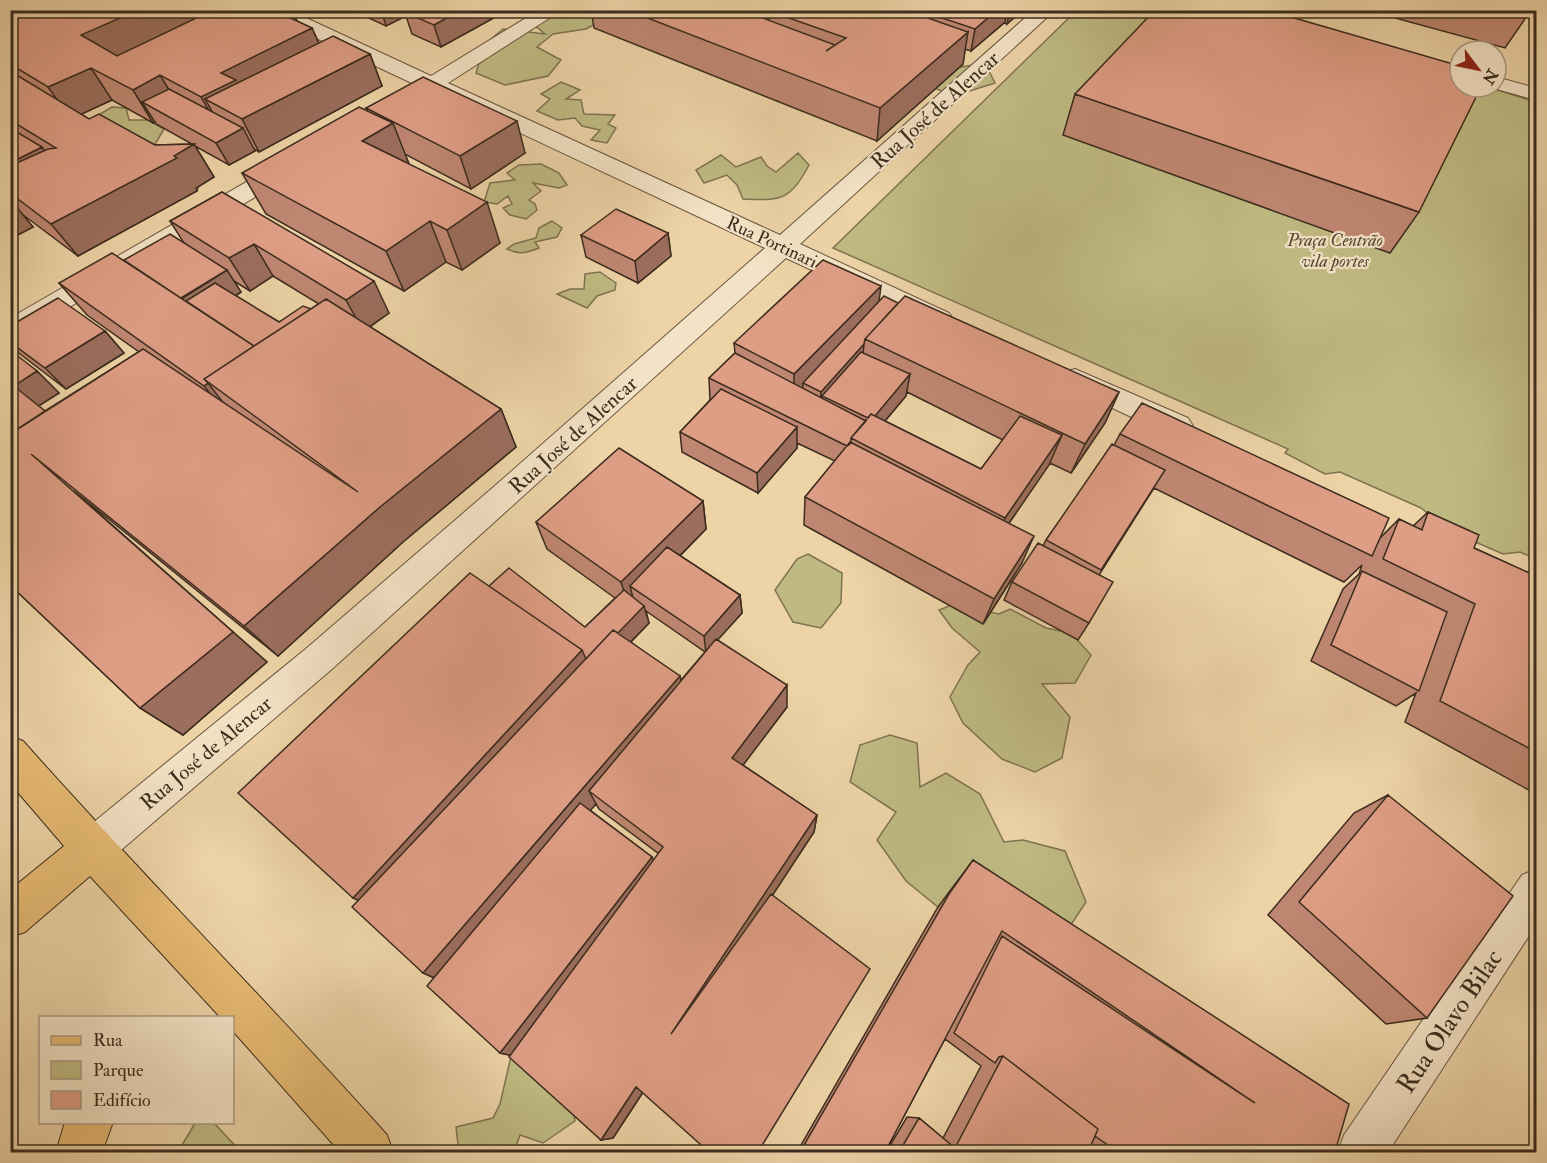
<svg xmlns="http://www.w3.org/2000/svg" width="1547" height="1163" font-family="'IM FELL Double Pica',serif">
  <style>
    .green { fill: #bfba82; stroke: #7e7350; stroke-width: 1.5 }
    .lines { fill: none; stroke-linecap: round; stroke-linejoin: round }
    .street-casing { stroke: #685640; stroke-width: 2 }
    .primary-casing { stroke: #3c2c1e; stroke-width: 2 }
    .street { fill: #f3e2c5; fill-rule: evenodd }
    .primary { fill: #e6ba73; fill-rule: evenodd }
    .wall { fill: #bf8772; stroke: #3c2c1e; stroke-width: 1.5; fill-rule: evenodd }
    .shaded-wall { fill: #9b6e5d; stroke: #3c2c1e; stroke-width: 1.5 }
    .building { fill: #de9d85; stroke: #3c2c1e; stroke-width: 1.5 }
    .labels { text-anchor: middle; stroke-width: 4.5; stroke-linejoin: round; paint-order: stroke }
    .far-park-label { font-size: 18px; font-style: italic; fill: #564832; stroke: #f3e2c5 }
    .far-street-label { font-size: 18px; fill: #3c2c1e; stroke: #f3e2c5 }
    .street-label { font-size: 21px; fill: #3c2c1e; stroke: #f3e2c5 }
    .near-street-label { font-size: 26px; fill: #3c2c1e; stroke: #f3e2c5 }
  </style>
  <rect width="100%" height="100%" fill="#edd3a6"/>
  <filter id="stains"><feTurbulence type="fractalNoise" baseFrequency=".00333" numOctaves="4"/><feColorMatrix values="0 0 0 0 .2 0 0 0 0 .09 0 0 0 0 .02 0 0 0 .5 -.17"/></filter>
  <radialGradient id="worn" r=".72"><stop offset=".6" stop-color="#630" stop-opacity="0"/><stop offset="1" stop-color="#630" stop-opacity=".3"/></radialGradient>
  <path class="green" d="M538 11H612L611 15 586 29 553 34 537 47 561 60 548 76 505 85 476 73 481 57 509 43 491 39 503 29 545 34 534 25Z
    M1076 11H1236L1460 87H1488L1536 102V559L1520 552 1503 554 1450 531 1421 508 1340 472 1325 474 1285 453 1288 449 833 248Z
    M985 63 995 83 954 96 932 87 937 71Z
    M561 82 580 90 566 99 581 100 584 114 615 115 608 124 616 128 607 143 591 140 600 130 582 126 575 118 558 120 537 111 550 99 541 94Z
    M112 107 126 108 129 120H148L164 129 151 151 195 171 199 186 197 191 149 162 90 120Z
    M798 153 809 165C790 200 782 201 743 199L737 185 727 175 704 183 696 170 721 155 736 167 761 157 767 166 776 172Z
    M541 164 559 173 567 185 559 188 533 183 541 191 529 200 535 204 537 210 526 219 510 215 503 208 512 204 508 196 497 204 484 202 490 183 515 180 507 173 519 165Z
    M552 221 562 228 557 237 535 242 539 248C526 253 519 255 507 249L514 244 536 238 539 228Z
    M600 272 616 283 615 290 597 296 587 308 557 294 570 289H584L585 274Z
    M808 554 842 573 841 603 821 628 793 622 775 590 797 559Z
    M954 604 999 614 1010 609 1046 628 1071 633 1091 655 1075 683 1042 684 1070 717 1062 758 1035 772 1002 759 963 723 950 697 968 665 980 652 952 628 939 610Z
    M890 735 917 743 920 787 946 773 980 794 1004 842 1023 840 1065 851 1086 902 1061 940 938 907 906 881 877 840 896 812 850 782 860 745Z
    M512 1052 565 1057 575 1121 543 1143 520 1135 514 1152H459L456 1127 493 1118 500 1104Z
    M195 1123H214L241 1152H178Z"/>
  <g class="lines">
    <g class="street-casing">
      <path id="street" d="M263 10H289L431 76 539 10H562L448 83 780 235 1034 10H1055L800 244 949 313 953 319 949 325 940 328 931 325 786 258 332 669 106 863 92 869 78 863 72 849 78 835 308 647 497 484 765 248 433 92 419 98 412 96 408 92 416 85 265 14Z
        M1496 77 1536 88V100L1489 87H1496Z
        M291 159 299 161 302 166 299 171 19 337 10 339V318L283 161Z
        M1075 369 1188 418 1193 426 1188 434 1178 437 1168 434 1065 386 1061 379 1065 372Z
        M1536 869V925L1388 1152H1338L1344 1135 1522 875Z"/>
    </g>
    <g class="primary-casing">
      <path id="primary" d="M10 736 23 741C142 875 268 1002 387 1135L393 1152H340L232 1030V1018H221L90 876 25 932 10 937V890L64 846 10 783Z
        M65 1122H113L102 1152H56Z"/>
    </g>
    <use href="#street" class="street"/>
    <use href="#primary" class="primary"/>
  </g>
  <path class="wall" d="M10 10 42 13 293 12 297 21 312 28 319 43 370 54 382 86 259 152 254 149 255 151 229 165 195 146 214 177 196 188 197 191 78 256 22 214 33 227 10 239ZM112 100 153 123 155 122 156 124 192 144 155 145 89 119 81 114Z
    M354 10H508L441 47 412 34 406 16 386 26 360 14 359 12Z
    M591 10H1023L1007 24 1004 23 971 51 965 49 963 64 877 141 594 28Z
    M1366 10H1531L1505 48Z
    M1075 94 1419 212 1390 253 1063 135Z
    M366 108 525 153 471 189 405 154 409 164 500 243 462 270 446 262 404 291 266 214 242 173 367 111Z
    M222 192 389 313 370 327 501 409 516 447 403 542 278 656 74 491 267 662 183 735 140 708 10 585 37 371 59 393 38 406 45 411 139 352 87 315 59 283 124 260 184 243 170 221ZM273 276 319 304 311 309 279 322 236 296 241 292 234 281 250 291Z
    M668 233 671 256 638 283 586 257 581 235Z
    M879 301 898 303 1119 392 1105 423 1071 473 1050 463 1009 523 1022 563 983 624 804 525 805 497 835 461 797 443V448L758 493 682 452 680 432 710 400 709 378 735 353 734 343ZM907 392 1003 440 981 469 885 421 906 396Z
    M10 326 105 331 124 353 66 389 20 354 10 345Z
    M1120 434 1381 537 1399 519 1413 526 1428 512 1474 548 1536 576V794L1405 722 1416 693 1396 706 1311 661 1343 589 1359 574 1362 565 1344 582 1154 488 1099 575 1089 623 1078 640 1004 600 1012 582 1043 546 1046 540 1114 445Z
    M703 501 706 529 680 556 740 595 742 613 717 640 787 707 743 765 817 815 814 832 613 1138 601 1140 510 1055 500 1053 434 978 423 973 358 900 489 586 585 627 615 598 547 549 536 522ZM646 611 705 652 681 680 631 642 649 623ZM596 804 599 809 659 854 654 861 652 857 590 810Z
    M1388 795 1427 1018 1386 1024 1268 915 1354 813Z
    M973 860 1335 1152H1099L1090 1146 1088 1152H886L907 1117 919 1118 943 1138 981 1066 945 1039 885 1152H797L938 907Z"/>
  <path class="shaded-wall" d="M104 10H224L102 67 81 35Z
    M381 10H417L404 12 406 16 386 26Z
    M461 10H508L441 47 434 25Z
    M764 10H796L769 11V39L762 44V12Z
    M997 10H1007L1005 22 971 51 975 29Z
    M1010 10H1023L1007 24Z
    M293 12 302 33 312 28 326 60 205 99 222 129 220 130 201 97 221 73 286 16Z
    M968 32 963 64 877 141 880 108Z
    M370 54 382 86 259 152 242 119Z
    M91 68 112 100 71 119 48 87Z
    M160 75 180 108 142 102 155 122 153 123 133 90Z
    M517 121 525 153 471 189 460 156Z
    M393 123 409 164 362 141Z
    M243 128 255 151 229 165 216 143Z
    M194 144 214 177 196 188 197 191 78 256 51 224Z
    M42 147 66 180 10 193V163Z
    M487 202 500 243 462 270 447 230Z
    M10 203 14 204 33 227 10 239Z
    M430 221 446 262 404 291 386 251Z
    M668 233 671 256 638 283 635 261Z
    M254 244 273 276 250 291 229 258Z
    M227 270 241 292 205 315 178 301Z
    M374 281 389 313 363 331 346 300Z
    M881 286 877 318 803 383 802 396 794 405V374Z
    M105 331 124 353 66 389 45 368Z
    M864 344 862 366 822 396 820 412 819 413 821 392Z
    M37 371 59 393 18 419 10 388Z
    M910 374 906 396 868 441 871 420Z
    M208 383 232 414 228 416 204 386Z
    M1119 392 1105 423 1071 473 1085 444Z
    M501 409 516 447 403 542 278 656 244 626 380 507Z
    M797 427V448L758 493 757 473Z
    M1062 435 1049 465 994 545 1005 518Z
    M703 501 706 529 642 594 630 586 634 602 629 608 621 582Z
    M1034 536 1022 563 983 624 994 599Z
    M740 595 742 613 706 653 704 636Z
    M644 606 649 623 594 679 384 913 353 898 582 650Z
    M233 632 267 662 183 735 140 708Z
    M680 676 685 699 589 791 596 804 445 982 423 973Z
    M787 685V707L734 777 732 758Z
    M817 815 814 832 678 1039 671 1034Z
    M652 857 659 871 518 1057 500 1053Z
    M636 1087 645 1089 613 1138 601 1140Z"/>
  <path class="building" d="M10 10H38L48 17 63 10H138L81 35 117 56 213 10H290L293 12 286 16 312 28 221 73 236 80 201 97 160 75 133 90 91 68 48 87 10 64Z
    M48 10H63L48 17 42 13Z
    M407 10H461L434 25 404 12Z
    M627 10H741L835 45 826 51 846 38 769 11 905 10 968 32 880 108Z
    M918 10H997L975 29Z
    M1155 10H1267L1460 66V87H1481L1419 212 1075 94Z
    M333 36 370 54 242 119 205 99Z
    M10 71 89 119 99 114 155 145 194 144 174 156 177 158 51 224 10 193V166L48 149 56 148 10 120Z
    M423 77 517 121 460 156 366 108Z
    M169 89 243 128 216 143 142 102Z
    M359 107 393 123 362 141 487 202 447 230 430 221 386 251 242 173Z
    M10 128 42 147 10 163Z
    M222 192 374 281 346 300 254 244 229 258 170 221Z
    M616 209 668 233 635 261 581 235Z
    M170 234 227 270 181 298 124 260Z
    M112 253 254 346 204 379 208 383 204 386 59 283Z
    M823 260 881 286 794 374 734 343Z
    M215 283 279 322 303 306 311 309 254 346 186 301Z
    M884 296 898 303 865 339 864 344 821 392 803 383Z
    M905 296 1119 392 1085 444 865 339Z
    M58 298 105 331 45 368 10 342V326Z
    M326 299 501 409 380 507 244 626 31 454 233 632 140 708 10 585V434L143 349 358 492 204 379Z
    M10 350 37 371 14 386 10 383Z
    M861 352 910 374 875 416 871 414 868 418 822 396Z
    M735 353 866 421 851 438V443L847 446 709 378Z
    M10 383 45 411 10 434Z
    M721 389 797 427 757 473 680 432Z
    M1142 403 1389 518 1372 556 1120 434Z
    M871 414 981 469 1020 416 1062 435 1005 518 851 438Z
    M850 442 1034 536 994 599 805 497Z
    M1112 444 1165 470 1101 570 1046 540Z
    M619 448 703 501 621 582 536 522Z
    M1428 512 1479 535 1474 548 1536 576V752L1440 701 1475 604 1383 559 1399 519 1422 530Z
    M1038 543 1113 582 1089 623 1012 582Z
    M667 547 740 595 704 636 630 586Z
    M509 568 585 627 624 590 644 606 618 633 613 630 586 659 582 650 489 586Z
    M1362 571 1447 612 1419 691 1331 645Z
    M470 573 582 650 353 898 238 793Z
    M613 630 680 676 423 973 352 907Z
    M716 639 787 685 732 758 817 815 671 1034 771 894 870 969 758 1152H709L636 1087 601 1140 509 1057 663 847 589 791Z
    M1388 795 1513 896 1427 1018 1299 902Z
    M580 803 652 857 500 1053 427 986Z
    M973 860 1349 1104 1335 1152H1118L1095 1136 1098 1129 1003 1056 999 1057 995 1063 954 1033 1002 936 1255 1103 1002 931 885 1152H800L949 894Z
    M1003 1056 1098 1129 1088 1152H899L919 1118 955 1148Z"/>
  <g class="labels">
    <g class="far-park-label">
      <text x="1335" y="246">Praça Centrão<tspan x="1335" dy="21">vila portes</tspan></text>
    </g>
    <g class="far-street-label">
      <text transform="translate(772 242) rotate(25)" y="6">Rua Portinari</text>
    </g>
    <g class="street-label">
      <text transform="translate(935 110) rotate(-42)" y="7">Rua José de Alencar</text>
      <text transform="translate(573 435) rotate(-42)" y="7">Rua José de Alencar</text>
      <text transform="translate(206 753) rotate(-40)" y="7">Rua José de Alencar</text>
    </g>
    <g class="near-street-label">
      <text transform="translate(1449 1021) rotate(-56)" y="9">Rua Olavo Bilac</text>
    </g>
  </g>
  <rect width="1547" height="1163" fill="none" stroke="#edd3a6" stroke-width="36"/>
  <rect x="12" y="12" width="1523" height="1139" fill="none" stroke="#3c2c1e" stroke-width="3"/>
  <rect x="18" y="18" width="1511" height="1127" fill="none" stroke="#3c2c1e" stroke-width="1.5"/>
  <rect x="39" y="1016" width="195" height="108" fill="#f3e2c5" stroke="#aa9982" stroke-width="1.5"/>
  <rect x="51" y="1036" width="30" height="9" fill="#e6ba73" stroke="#aa9982" stroke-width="1.5"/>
  <text x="93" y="1046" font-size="18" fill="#3c2c1e">Rua</text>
  <rect x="51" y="1061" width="30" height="18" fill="#bfba82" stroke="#aa9982" stroke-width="1.5"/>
  <text x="93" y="1076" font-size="18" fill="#3c2c1e">Parque</text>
  <rect x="51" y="1091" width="30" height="18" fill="#de9d85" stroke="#aa9982" stroke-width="1.5"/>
  <text x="93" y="1106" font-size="18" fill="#3c2c1e">Edifício</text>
  <g transform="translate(1478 69) rotate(122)"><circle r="28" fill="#f3e2c5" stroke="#aa9982" stroke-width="1.5"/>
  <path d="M0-4.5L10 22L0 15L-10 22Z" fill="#8f2418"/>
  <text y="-9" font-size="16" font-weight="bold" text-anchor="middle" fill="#3c2c1e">N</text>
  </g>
  <rect width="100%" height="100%" filter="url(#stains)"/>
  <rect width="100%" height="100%" fill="url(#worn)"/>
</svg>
